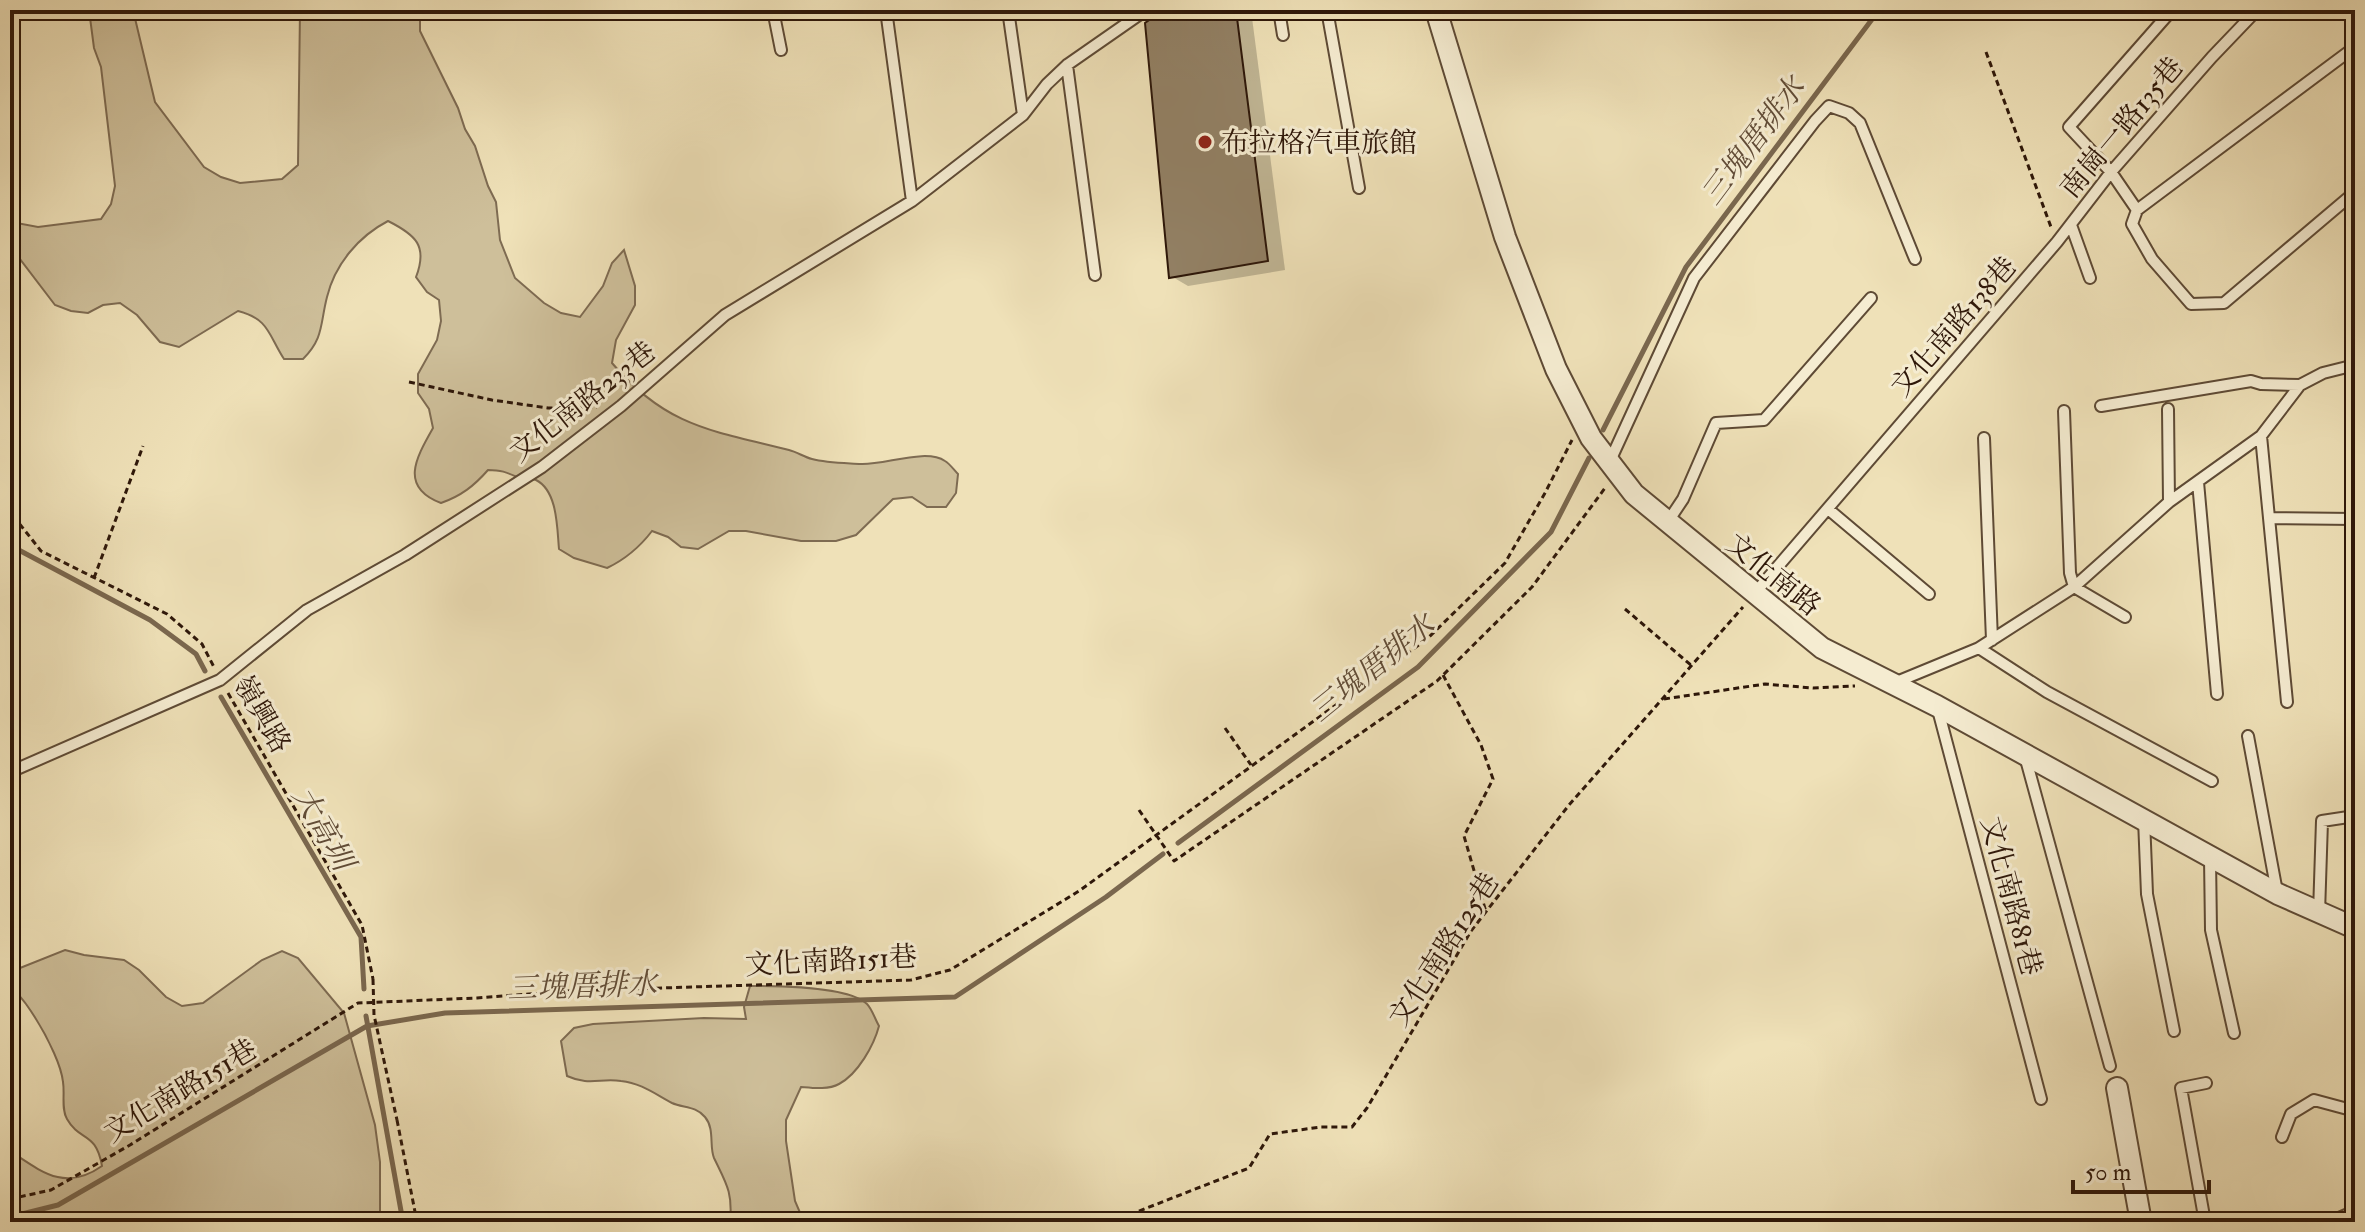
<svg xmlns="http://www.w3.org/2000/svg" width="2365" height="1232" font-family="'IM FELL Double Pica','Noto Serif TC',serif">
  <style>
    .green { fill: #cebf9a; stroke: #7e6b52; stroke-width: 2 }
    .shadow { fill: #0003 }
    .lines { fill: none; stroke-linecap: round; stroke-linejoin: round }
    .stream { stroke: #7a674e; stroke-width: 5 }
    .building { fill: #928064; stroke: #2e1709; stroke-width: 2 }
    .lane-casing { stroke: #5e4a35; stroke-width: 14 }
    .street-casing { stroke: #5e4a35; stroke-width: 24 }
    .path { stroke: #2e1709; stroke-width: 3; stroke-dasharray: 6 4; stroke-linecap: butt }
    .lane { stroke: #f5ecd1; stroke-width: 10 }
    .street { stroke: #f5ecd1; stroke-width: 20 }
    .path-bridge { stroke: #2e1709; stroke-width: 3; stroke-dasharray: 6 4; stroke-linecap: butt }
    .poi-dot { fill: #8f2418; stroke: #f5ecd1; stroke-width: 3 }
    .labels { text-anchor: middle; stroke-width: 6; stroke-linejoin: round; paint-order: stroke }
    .street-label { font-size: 28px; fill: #2e1709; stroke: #f5ecd1 }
    .poi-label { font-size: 28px; fill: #2e1709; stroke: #f5ecd1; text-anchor: start }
    .water-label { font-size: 30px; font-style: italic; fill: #614c37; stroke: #f5ecd1 }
  </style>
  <rect width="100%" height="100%" fill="#efe1b8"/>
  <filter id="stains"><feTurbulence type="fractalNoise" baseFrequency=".0025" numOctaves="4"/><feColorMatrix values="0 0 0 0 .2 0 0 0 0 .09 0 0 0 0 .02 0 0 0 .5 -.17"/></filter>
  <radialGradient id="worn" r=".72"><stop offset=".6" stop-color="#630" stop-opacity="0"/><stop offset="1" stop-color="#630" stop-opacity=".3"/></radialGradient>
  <path class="green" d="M89 10H133L155 102 204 167 221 177 240 183 282 179 298 165 300 10H420V31L458 108 465 129 475 146 488 186 496 202 500 240 515 278 544 303 561 313 580 317 603 286 612 263 624 250 635 286V305L616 340 612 363C666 427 713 431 789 450 797 452 804 457 812 459 827 463 846 463 861 464 885 465 926 448 945 461 950 464 954 470 958 474L956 493 946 507H927L912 497 893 499 856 535 836 541H801L746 531H729L698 549 681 547 668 537 652 531C639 548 626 559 607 568L574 558 559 549C557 529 558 491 536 480 531 478 523 479 517 477 506 472 501 470 488 470 474 486 461 496 441 503 399 487 416 458 433 428L429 409 418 393V374L437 340 441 321 439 300 427 292 416 277C428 246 416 235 388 221 359 236 335 264 327 297 320 324 324 338 303 359H284C268 334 269 319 238 311L179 347 160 342 137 315 120 303 103 305 88 313 71 311 55 305 10 246V231L17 223 38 227 101 219 111 204 115 186 101 67 94 48Z
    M65 950 84 955 124 960 139 970 166 997 182 1006 203 1003 262 960 282 951 298 958 344 1013 375 1125 380 1162V1222H10V1151C42 1172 65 1192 102 1166 96 1131 80 1142 67 1119 61 1109 65 1094 63 1082 62 1073 58 1062 54 1053 47 1037 36 1018 26 1004 18 993 10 988 10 972Z
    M750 986C777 986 848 986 867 1004 872 1009 875 1019 879 1026 874 1045 858 1074 839 1084 828 1090 813 1088 801 1087L786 1120V1141L795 1201 804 1222H730C733 1192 726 1183 714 1158 709 1146 715 1129 705 1117 696 1106 683 1108 672 1103 655 1094 641 1083 621 1081 600 1078 589 1086 567 1076L561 1041 574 1028 593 1024 704 1018 746 1019 744 1007Z"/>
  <path class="shadow" d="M1166 10H1251L1285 270 1188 286 1171 276Z"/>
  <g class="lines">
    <path class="stream" d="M1603 430 1686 267 1879 10
      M10 522 15 548 150 620 196 654 205 671
      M221 697 361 937 364 989
      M1178 843 1418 667 1551 532 1589 458
      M366 1016 403 1222
      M10 1217 58 1205 367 1026 445 1013 955 997 1106 897 1163 854"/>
  </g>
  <path class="building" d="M1163 10H1236L1268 261 1169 278 1145 23Z"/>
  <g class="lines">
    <g class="lane-casing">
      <path id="lane" d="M773 10 781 50
        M886 10 912 201
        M1008 10 1023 115
        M1279 10 1283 35
        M1327 10 1359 188
        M2172 10 2069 127 2111 172 2137 210 2132 224 2152 259 2191 304 2224 303 2355 192
        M1067 65 1095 275
        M2137 210 2355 47
        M2071 225 2090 278
        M2101 406 2251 381 2261 384 2300 385
        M2168 409 2169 502
        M2064 411 2070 573 2074 587 2125 617
        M2261 436 2287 702
        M1984 438 1992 640
        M1610 461 1694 278 1815 121 1829 106 1849 113 1860 123 1915 259
        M2198 482 2217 694
        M1828 509 1929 594
        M2269 518 2355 519
        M1667 523 1683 499 1716 423 1764 420 1871 298
        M1755 593 2057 242 2111 172 2212 57 2257 10
        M1979 648 2047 692 2212 781
        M1894 683 1979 648 2074 587 2169 502 2261 436 2300 385 2323 373 2355 365
        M1937 706 2041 1099
        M2248 736 2277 892
        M2025 756 2110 1066
        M10 772 220 680 307 610 405 555 542 467 621 406 725 315 912 201 1023 115 1047 84 1067 65 1146 10
        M2144 819 2147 894 2174 1031
        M2210 858 2211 930 2234 1033
        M2319 913 2322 821 2355 816
        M2282 1137 2291 1114 2314 1100 2355 1111
        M2205 1222 2181 1088 2206 1083
        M2330 1222 2355 1211"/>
    </g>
    <g class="street-casing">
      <path id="street" d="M1436 10 1505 237 1556 369 1591 438 1634 494 1822 648 1937 706 2278 894 2355 928
        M2117 1088 2141 1222"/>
    </g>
    <path class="path" d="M1986 52 2051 227
      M409 382 492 400 548 408 597 407
      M10 496 15 518 41 551 167 614 202 644 215 669
      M94 578 143 446
      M1625 609 1692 666
      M1443 675 1481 745 1493 779 1464 836 1486 912
      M228 693 362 925 373 979
      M1664 699 1765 684 1813 688 1855 686
      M1225 728 1251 765
      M1139 810 1174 861 1437 681 1532 587 1605 488
      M397 1120 417 1222
      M10 1199 51 1190 130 1145 358 1003 477 998 567 991 911 980 950 970 1079 891 1427 639 1505 563 1545 493 1572 440
      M1111 1222 1249 1168 1270 1134 1321 1127H1352L1367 1108 1471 931 1569 805 1743 607"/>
    <use href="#lane" class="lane"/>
    <use href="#street" class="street"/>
    <path class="path-bridge" d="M373 979 374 1015 397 1120"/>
  </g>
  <circle class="poi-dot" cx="1205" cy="142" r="8"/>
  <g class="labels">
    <g class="street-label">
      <text transform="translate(2121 127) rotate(-50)" y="10">南崗一路135巷</text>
      <text transform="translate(1953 326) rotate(-49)" y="10">文化南路138巷</text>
      <text transform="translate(582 401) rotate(-38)" y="10">文化南路233巷</text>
      <text transform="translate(1774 574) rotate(39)" y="10">文化南路</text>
      <text transform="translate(263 714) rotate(60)" y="10">嶺興路</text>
      <text transform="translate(2012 896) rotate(75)" y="10">文化南路81巷</text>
      <text transform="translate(1443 949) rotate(-57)" y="10">文化南路125巷</text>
      <text transform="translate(831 960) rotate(-3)" y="10">文化南路151巷</text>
      <text transform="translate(180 1090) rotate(-31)" y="10">文化南路151巷</text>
    </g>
    <g class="poi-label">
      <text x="1221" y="152">布拉格汽車旅館</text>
    </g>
    <g class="water-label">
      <text transform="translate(1753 141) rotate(-53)" y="10">三塊厝排水</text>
      <text transform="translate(1372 668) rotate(-39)" y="10">三塊厝排水</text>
      <text transform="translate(323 828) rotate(60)" y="10">大高圳</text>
      <text transform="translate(582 986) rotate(-2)" y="10">三塊厝排水</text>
    </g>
  </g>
  <rect width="2365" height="1232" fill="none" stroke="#efe1b8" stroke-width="40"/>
  <rect x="12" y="12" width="2341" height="1208" fill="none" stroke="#2e1709" stroke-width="4"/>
  <rect x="20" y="20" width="2325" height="1192" fill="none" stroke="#2e1709" stroke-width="2"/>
  <path d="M2073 1180v12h136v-12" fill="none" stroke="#2e1709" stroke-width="4"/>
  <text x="2085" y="1180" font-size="24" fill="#2e1709" stroke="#f5ecd1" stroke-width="6" paint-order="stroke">50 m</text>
  <rect width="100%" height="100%" filter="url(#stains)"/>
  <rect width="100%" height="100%" fill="url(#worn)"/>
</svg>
